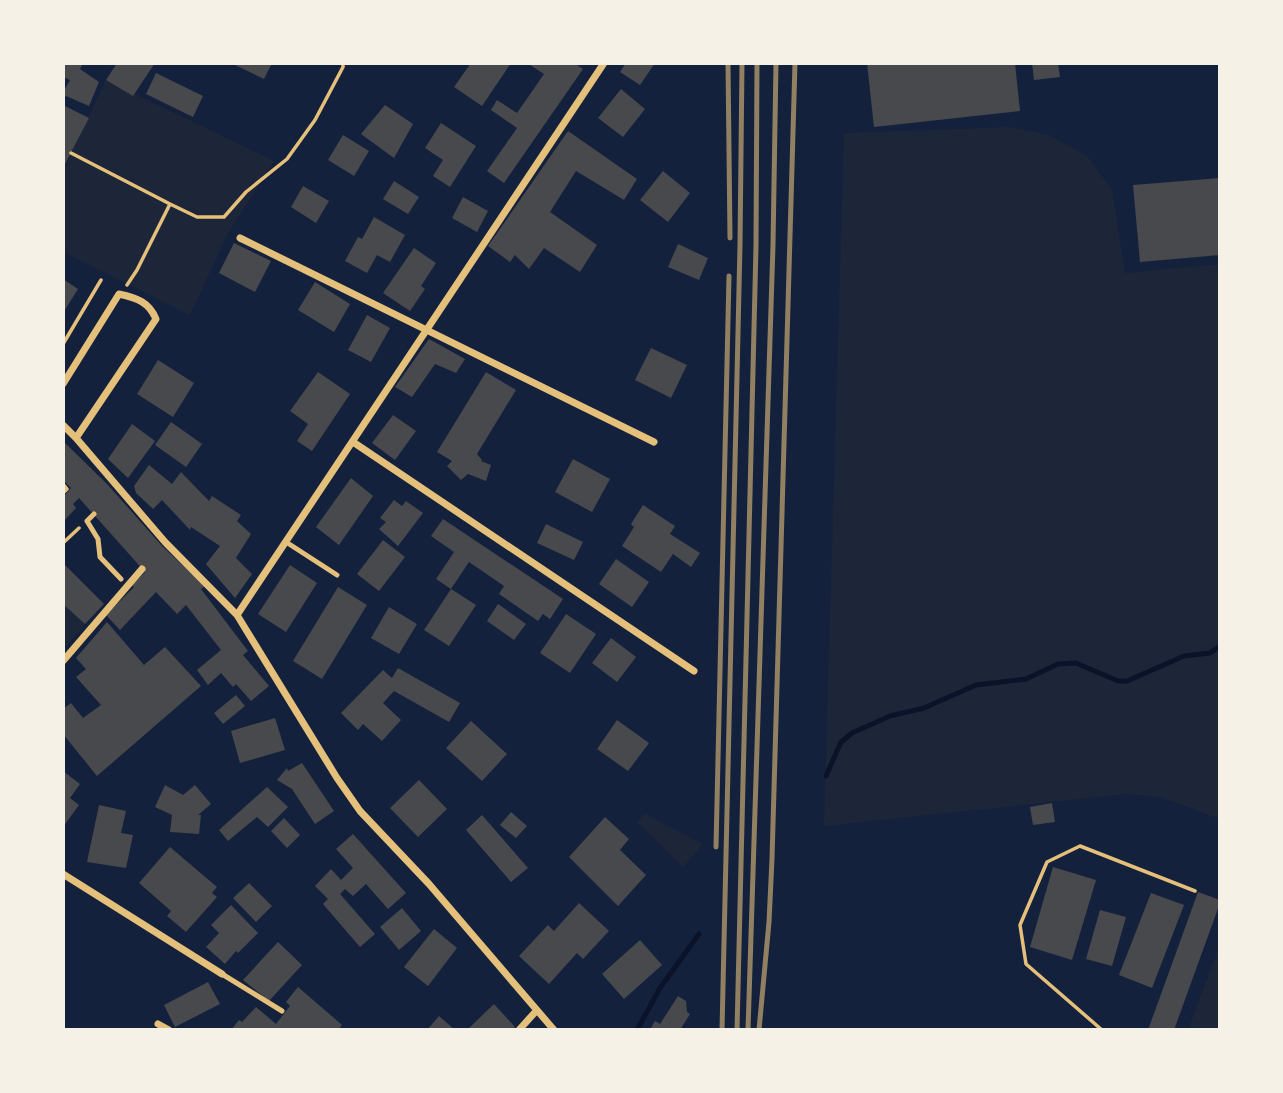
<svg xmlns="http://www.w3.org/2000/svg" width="1283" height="1093" font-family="'Open Sans',sans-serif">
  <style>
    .green { fill: #1d2539 }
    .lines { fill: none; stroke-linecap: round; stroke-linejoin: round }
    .stream { stroke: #0b132b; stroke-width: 5 }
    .building { fill: #48494c }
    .path { stroke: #e5c07b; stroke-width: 3.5 }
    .service { stroke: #e5c07b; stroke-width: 5 }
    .minor { stroke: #e5c07b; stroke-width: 7 }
    .rail { stroke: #918062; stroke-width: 5 }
  </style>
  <rect width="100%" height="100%" fill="#14213d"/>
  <path class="green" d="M106 80 274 161 227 235 190 315 63 252V171Z
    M1010 127 1050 135 1088 157 1112 190 1125 273 1220 264V819L1160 797 1127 794 824 826 844 133Z
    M63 604 85 624 63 650Z
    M645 814 703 844 683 867 637 822Z
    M1220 945V1030H1188Z"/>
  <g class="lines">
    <path class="stream" d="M826 776 841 742 852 733 890 716 924 708 976 685 1026 679 1058 664 1076 663 1118 681H1127L1184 656 1210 653 1220 646
      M637 1030 660 988 699 934"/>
  </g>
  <path class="building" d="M63 63 82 65 80 69 99 82 89 106 66 96 63 99V92L70 80 63 77Z
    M117 63H155L133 96 106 80Z
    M231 63H272L264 79Z
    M471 63H511L482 106 454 87Z
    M527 63H574L583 69 504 183 487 171 517 128 491 110 497 100 517 113 544 74Z
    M626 63H655L640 85 620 72Z
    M867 63H1015L1020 111 874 127Z
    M1032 63H1058L1060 77 1034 80Z
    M156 73 203 96 193 117 146 94Z
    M621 89 645 109 623 137 598 118Z
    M63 105 89 118 63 168Z
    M385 105 413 124 394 158 361 134Z
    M441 123 476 146 450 187 433 176 443 160 425 148Z
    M568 131 637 179 624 200 576 171 550 212 597 245 580 272 544 248 529 269 515 255 510 262 488 246Z
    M343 135 369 151 354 176 328 160Z
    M663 171 690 193 668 222 640 200Z
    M1220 178V255L1140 262 1133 185Z
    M394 181 419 197 408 214 383 199Z
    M303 186 329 201 316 223 291 207Z
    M463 197 488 211 477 232 452 218Z
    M374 217 405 235 390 262 377 255 367 273 345 261 358 237 362 239Z
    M234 243 271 261 255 292 219 273Z
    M678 244 708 258 699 280 668 267Z
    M414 248 436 263 421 286 425 289 410 311 383 293Z
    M63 279 78 289 63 313Z
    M315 282 350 304 334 332 298 310Z
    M367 315 390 328 371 362 348 350Z
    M429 339 465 359 456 373 435 364 412 397 395 387Z
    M651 348 687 365 671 398 635 380Z
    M158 360 194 383 173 417 137 394Z
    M318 372 350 394 312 451 297 441 308 424 290 411Z
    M486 372 516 390 477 454 482 460 481 461 491 465 486 481 468 474 461 480 447 466 452 461 437 452Z
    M393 415 416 431 395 460 372 443Z
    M171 422 202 444 186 467 155 445Z
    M132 424 155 441 128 478 108 459Z
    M63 441 108 485 162 546 205 586 201 589 248 651 243 655 269 686 251 701 236 684 233 687 221 673 208 685 197 670 221 650 186 605 177 614 156 592 120 630 106 615 134 587 132 585 145 572 79 498 73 504 76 508 63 522V497L71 488 63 480Z
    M573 459 610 479 592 512 555 492Z
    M149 465 172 484 181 472 209 501 212 496 241 515 237 521 251 534 236 558 252 574 235 598 206 564 220 546 191 527 190 530 162 500 153 509 136 493 134 486Z
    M351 478 373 496 339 545 316 527Z
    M394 500 402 506 406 501 423 513 398 546 379 529 386 522 380 518Z
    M643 505 675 526 670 534 700 553 691 567 673 554 661 572 622 546 634 527 631 524Z
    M443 519 563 599 550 619 543 614 538 621 499 594 504 586 469 562 451 589 436 579 454 552 431 536Z
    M546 524 583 542 574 560 537 543Z
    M383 540 405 557 379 591 357 574Z
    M616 559 649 582 632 607 599 584Z
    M63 563 104 604 85 624 63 604Z
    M290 565 317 583 286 632 258 614Z
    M338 587 367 605 322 679 293 661Z
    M451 589 476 605 449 646 424 630Z
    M498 604 526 624 514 640 487 621Z
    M389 607 417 624 399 654 371 638Z
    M566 614 596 634 570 673 540 653Z
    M107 622 144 665 165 647 201 686 97 776 63 734V709L71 703 83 718 101 705 76 677 86 669 76 658Z
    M611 638 636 657 617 682 592 663Z
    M398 668 460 703 449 722 394 691 383 703 401 720 382 741 363 724 358 730 341 713 383 670 392 678Z
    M236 695 245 706 223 724 214 713Z
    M275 718 285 750 240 763 231 731Z
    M617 720 649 743 628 771 597 749Z
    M471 721 507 754 482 781 446 748Z
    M302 763 334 811 315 824 292 789 277 780 287 768 288 771Z
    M63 771 80 784 70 798 79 805 63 827Z
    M419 780 447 809 418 837 390 808Z
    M165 785 183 795 195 785 211 804 198 815H201L199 834 170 832 172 815 155 807Z
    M267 787 288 807 268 827 257 817 228 841 219 830Z
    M1052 803 1055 822 1033 825 1030 807Z
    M99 805 126 811 121 833 133 835 126 868 87 862Z
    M511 812 527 826 516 838 500 825Z
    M482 815 528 868 511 882 466 830Z
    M605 817 629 839 620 850 646 875 618 906 569 857Z
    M284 818 300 835 287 848 271 831Z
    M353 834 406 893 388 909 366 884 353 896 345 889 340 894 375 934 360 947 323 904 328 899 315 886 331 869 341 880 353 868 336 849Z
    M170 847 217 887 212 893 217 897 186 932 167 916 171 911 139 883Z
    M1053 867 1096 880 1072 960 1030 947Z
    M249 883 272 906 256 922 233 898Z
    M1198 892 1220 900V903L1174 1030H1148Z
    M1151 893 1184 905 1152 988 1119 975Z
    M579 903 609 931 583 959 577 953 549 984 519 956 548 925 554 931Z
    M231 905 258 933 238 953 236 951 225 964 206 947 219 933 211 925Z
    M402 908 421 931 399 950 380 927Z
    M1100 910 1126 917 1112 966 1086 959Z
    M434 929 457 948 428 986 404 967Z
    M640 940 662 965 624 999 602 974Z
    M278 942 302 965 269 1001 243 980Z
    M208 982 220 1004 175 1027 164 1005Z
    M298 987 342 1025 338 1030H231L239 1020 242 1022 256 1007 276 1024 290 1006 286 1002Z
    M678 996 686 1001 687 1012 690 1014 680 1030H650L655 1021 660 1024Z
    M494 1004 515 1027 511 1030H467Z
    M439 1016 455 1030H427Z"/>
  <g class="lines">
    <path class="path" d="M71 153 170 204 137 270 127 285
      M170 204 197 217H224L246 192 287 159 315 120 343 67V63
      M63 344 101 280
      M63 484 67 489 63 493
      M63 543 79 528
      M1102 1030 1026 964 1020 925 1047 862 1080 846 1195 891"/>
    <path class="service" d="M94 514 87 521 98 539 100 557 121 579
      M286 542 337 575
      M222 974 282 1011"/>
    <path class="minor" d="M240 238 654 442
      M63 384 119 294C137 298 149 302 156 319L76 438
      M63 425 76 438 165 542 237 615 337 778 360 811 429 884 554 1030
      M353 442 694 671
      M237 615 604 63
      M63 661 142 569
      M63 874 222 974
      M158 1024 169 1030
      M519 1030 537 1010"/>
    <path class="rail" d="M728 63 730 238
      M716 847 729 276
      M722 1030 740 245 742 63
      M737 1030 756 246 757 63
      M748 1030 773 245 776 63
      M759 1030 769 922 772 859 795 63"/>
  </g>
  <rect width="1283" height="1093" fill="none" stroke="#f6f1e7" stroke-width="130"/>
</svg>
